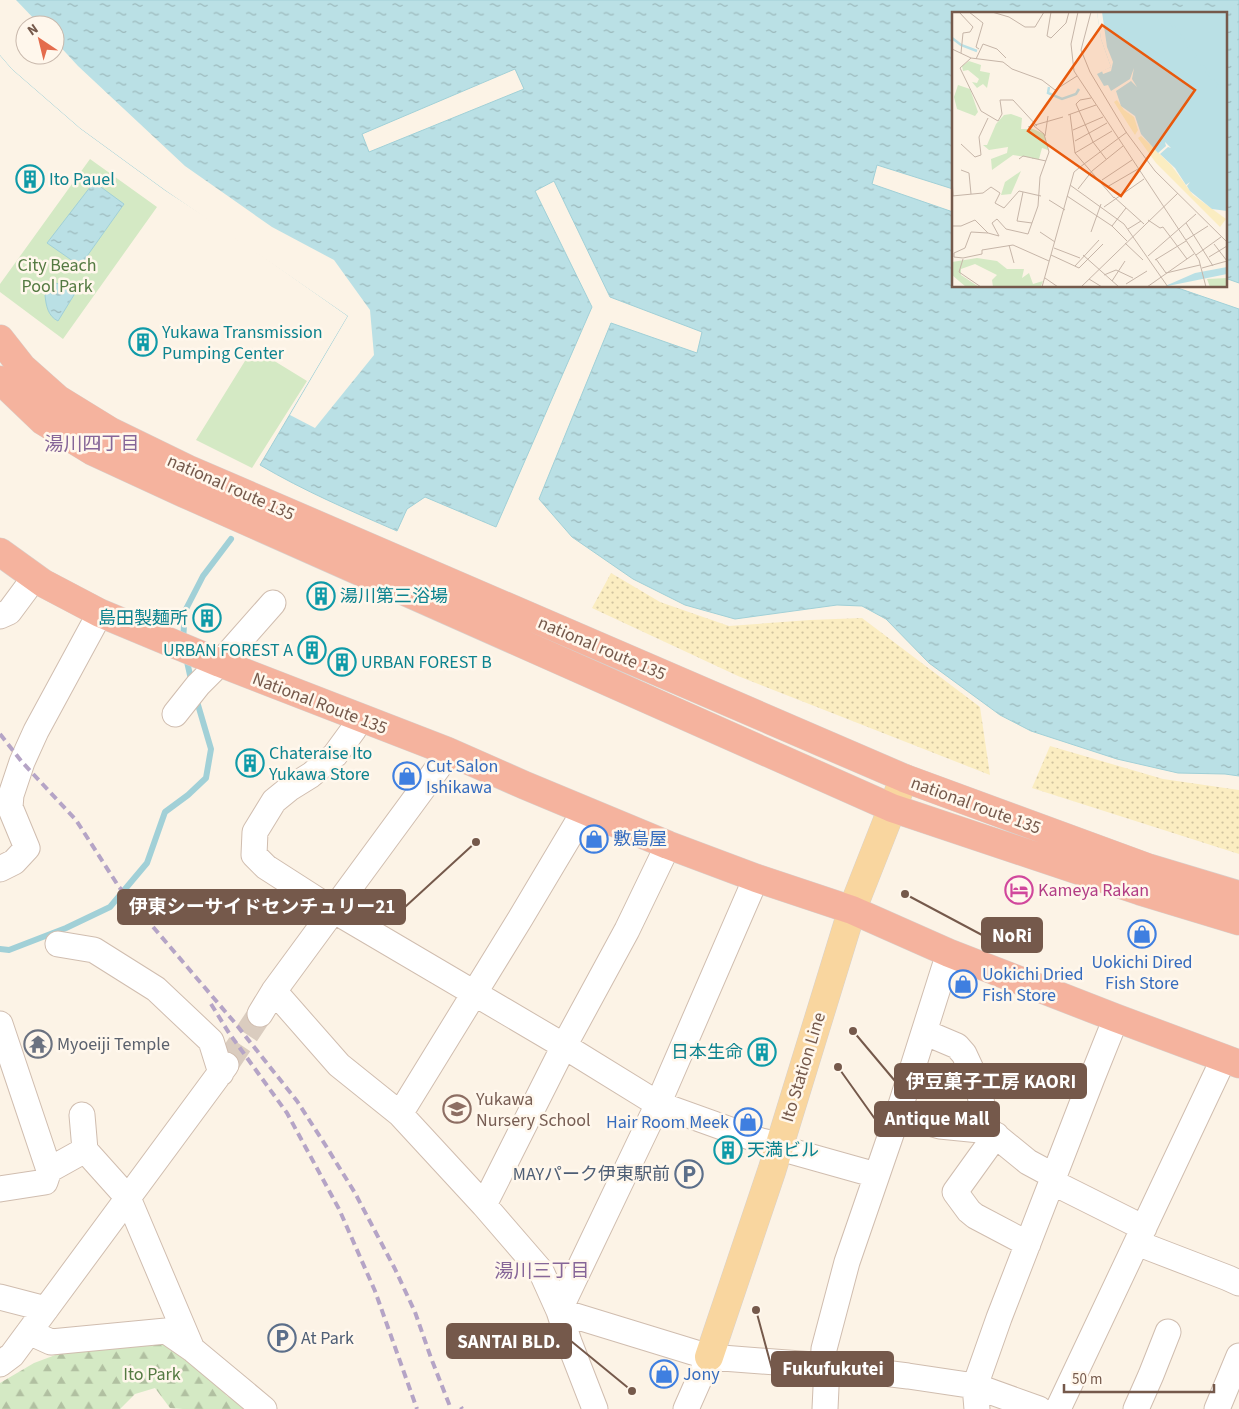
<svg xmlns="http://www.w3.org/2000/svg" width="1239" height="1409" font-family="'Source Sans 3','Noto Sans JP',sans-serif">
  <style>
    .green { fill: #d4e9c4 }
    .forest { fill: url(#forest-firs) }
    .sand { fill: url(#sand-dots) }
    .water { fill: url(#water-ripples); stroke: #a1d0d7; fill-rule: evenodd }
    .pier { fill: #fcf3e6 }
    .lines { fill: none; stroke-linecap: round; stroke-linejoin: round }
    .stream { stroke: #a1d0d7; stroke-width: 6 }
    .minor-tunnel { stroke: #daccbf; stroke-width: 25; stroke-dasharray: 25 12; stroke-linecap: butt }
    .minor-casing { stroke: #d0bdaf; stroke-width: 27 }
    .major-casing { stroke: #d8d1cd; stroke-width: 29 }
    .highway-casing { stroke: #d8d1cd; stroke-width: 29 }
    .minor { stroke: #fff; stroke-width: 25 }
    .major { stroke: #f9d69f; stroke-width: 28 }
    .highway { stroke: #f5b39e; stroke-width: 28 }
    .rail { stroke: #b5a4c6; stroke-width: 4; stroke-dasharray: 8 5; stroke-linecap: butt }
    .labels { text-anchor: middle; stroke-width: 5; stroke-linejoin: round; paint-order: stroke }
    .culture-label { font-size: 18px; fill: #0d838f; stroke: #fff7ec; text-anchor: start }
    .park-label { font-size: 18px; fill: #547a42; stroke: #fff7ec }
    .street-label { font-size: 18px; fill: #75594b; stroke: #fff7ec }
    .shop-label { font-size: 18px; fill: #366cbe; stroke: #fff7ec; text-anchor: start }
    .hotel-label { font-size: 18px; fill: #b23c85; stroke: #fff7ec; text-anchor: start }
    .worship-label { font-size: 18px; fill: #5b616d; stroke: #fff7ec; text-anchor: start }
    .education-label { font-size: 18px; fill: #785e54; stroke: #fff7ec; text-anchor: start }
    .service-label { font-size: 18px; fill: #4e5e75; stroke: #fff7ec; text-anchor: end }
    .neighbourhood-label { font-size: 19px; fill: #866698; stroke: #fff7ec }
    .inset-river { fill: none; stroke: #bae0e5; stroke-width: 2.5 }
    .inset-road { fill: none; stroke: #c6b5a8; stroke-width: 1 }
    .view { fill: #e8590c; fill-opacity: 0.15; stroke: #e8590c; stroke-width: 2.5 }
    .inset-edge { fill: none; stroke: #75594b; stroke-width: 2.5 }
    .leader { fill: none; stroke: #75594b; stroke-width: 2 }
    .callout-dot { fill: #75594b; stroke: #fff7ec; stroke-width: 2 }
    .callout { fill: #75594b; stroke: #75594b; stroke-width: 2 }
    .callout-label { font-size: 19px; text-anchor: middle; font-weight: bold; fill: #fff }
  </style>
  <defs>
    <pattern id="forest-firs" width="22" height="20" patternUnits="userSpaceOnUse" patternTransform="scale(1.25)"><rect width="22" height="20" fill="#d4e9c4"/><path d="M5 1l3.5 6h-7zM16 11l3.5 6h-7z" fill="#b1c0a1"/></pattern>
    <pattern id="sand-dots" width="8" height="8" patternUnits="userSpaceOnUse" patternTransform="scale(1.25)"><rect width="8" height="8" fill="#fbedc1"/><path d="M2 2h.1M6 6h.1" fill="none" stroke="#d0c39f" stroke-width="1.8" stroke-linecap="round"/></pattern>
    <pattern id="water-ripples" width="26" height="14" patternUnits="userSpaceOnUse" patternTransform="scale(1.25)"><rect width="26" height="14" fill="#bae0e5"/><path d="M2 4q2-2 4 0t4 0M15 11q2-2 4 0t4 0" fill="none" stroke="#9cb9bc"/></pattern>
  </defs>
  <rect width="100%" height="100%" fill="#fcf3e6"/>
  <path class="green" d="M90 159 157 207 63 339 0 292V284Z
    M253 348 307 381 252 468 196 440Z"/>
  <path class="forest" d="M165 1344 204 1371 227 1396 248 1409H183L170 1408 155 1388 135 1394 120 1409H0V1383L34 1363 66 1351 123 1348Z"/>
  <path class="sand" d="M611 573 660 602 729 626 810 620 862 618 980 707 990 775 738 676 592 608Z
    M1050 746 1163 779 1239 790V854L1032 788Z"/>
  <path class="water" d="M0 0H1239V283L1225 278V14H953V189L877 165 872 184 953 212V286H1172L1239 309V776L1225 774 1178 773 1117 759 1031 731 1000 715 929 663 886 619 862 606 837 605 735 619 685 605 633 579 572 537 539 499 611 323 697 353 702 332 610 297 554 181 535 191 592 307 496 527 425 497 407 509 397 531C351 511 304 491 260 465L348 316 223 228 165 190 80 128 12 69 0 55ZM25 25H55V55H25ZM515 69 524 89 369 152 362 134Z
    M94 182 124 204 80 266 47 243Z
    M55 283 68 286 77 290 58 321C48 316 46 306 45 295Z"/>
  <path class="pier" d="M0 0H16L40 25H25V55H55V41L78 66 185 166 272 227 334 260 370 310 374 355 315 428 290 415 348 316 165 190 80 128 12 69 0 55Z"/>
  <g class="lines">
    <path class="stream" d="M183 640 185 611 203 576 231 539
      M186 657 192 684
      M0 949 9 950 66 928 110 907 147 863 165 812 188 795 206 778 211 749 196 698"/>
    <path class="minor-tunnel" d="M226 1065 260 1014"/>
    <g class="minor-casing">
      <path id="minor" d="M0 616 9 612 35 577
        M175 714 198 685 220 663 273 603
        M358 718 354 729 335 755 311 775 290 788 274 801 255 832 254 855 266 867 333 910 564 1046 658 1104 761 1141 779 1145 787 1150 876 1175
        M0 869 14 862 27 848 10 807 11 795 22 762 36 731 100 613
        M58 944 94 950 156 989 211 1041 221 1073
        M274 991 339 1065 400 1114 484 1205 541 1271 559 1311 709 1357 827 1366 908 1376 975 1386 1039 1409
        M260 1014 274 991 440 765 447 751
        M0 1024 49 1170 85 1150
        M924 1032 957 1046 964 1054 977 1082 988 1131
        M899 1111 922 1121 940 1126 990 1131 1028 1162 1054 1176
        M400 1114 520 919 585 810
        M82 1115 85 1150 128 1198 192 1349
        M996 1135 955 1192 969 1211 975 1216 1028 1244
        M1052 1182 1144 1228
        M0 1189 45 1182 49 1170
        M484 1205 564 1046 627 930 668 845
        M1137 1243 1228 1278 1239 1283
        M0 1297 46 1309
        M29 1332 51 1342 166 1331 192 1349 264 1409
        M0 1364 12 1355 226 1065
        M823 1366 824 1349 847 1262 899 1111 949 953
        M595 1409 569 1342 559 1311 658 1104 756 878
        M686 1409 709 1357
        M825 1409 827 1366
        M977 1409 975 1386 999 1318 1092 1078 1116 1018
        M1058 1409 1224 1058
        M1136 1409 1151 1375 1168 1332
        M1217 1409 1239 1356"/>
    </g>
    <g class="major-casing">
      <path id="major" d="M709 1357 772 1170 852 910 904 778"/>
    </g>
    <g class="highway-casing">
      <path id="highway" d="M0 339 22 367 58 399 110 431 188 469 904 778 1149 868 1239 895
        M0 380 43 421 92 451 183 493 892 808 1140 891 1239 921
        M0 552 43 583 100 613 220 663 447 751 524 785 668 845 756 878 852 910 949 953 1116 1018 1239 1064"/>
    </g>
    <use href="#minor" class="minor"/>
    <use href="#major" class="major"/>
    <use href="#highway" class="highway"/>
    <path class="rail" d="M0 734 22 762 76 820 119 887 235 1023 297 1101 326 1146 355 1193 395 1269 415 1312 431 1358 451 1409
      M211 1004 229 1033 287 1113 339 1209 375 1291 417 1409
      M461 1407 462 1409"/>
  </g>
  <defs>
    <g id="building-ring" transform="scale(1.4375)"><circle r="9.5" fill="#fff7ec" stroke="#0f9aa8" stroke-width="1.5"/><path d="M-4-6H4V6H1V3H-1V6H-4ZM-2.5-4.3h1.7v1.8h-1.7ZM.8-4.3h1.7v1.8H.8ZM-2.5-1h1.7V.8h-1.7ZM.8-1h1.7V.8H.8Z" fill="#0f9aa8"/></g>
    <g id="shop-ring" transform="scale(1.4375)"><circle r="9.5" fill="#fff7ec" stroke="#3f7fe0" stroke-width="1.5"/><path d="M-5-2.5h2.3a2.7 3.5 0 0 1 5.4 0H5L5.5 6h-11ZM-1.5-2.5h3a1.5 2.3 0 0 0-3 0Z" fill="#3f7fe0"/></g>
    <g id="hotel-ring" transform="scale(1.4375)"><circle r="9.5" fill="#fff7ec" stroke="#d1479c" stroke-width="1.5"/><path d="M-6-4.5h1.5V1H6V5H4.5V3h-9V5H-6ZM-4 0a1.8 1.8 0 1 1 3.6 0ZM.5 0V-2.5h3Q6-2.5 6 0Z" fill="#d1479c"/></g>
    <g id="temple-ring" transform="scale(1.4375)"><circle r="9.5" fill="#fff7ec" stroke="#6b7280" stroke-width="1.5"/><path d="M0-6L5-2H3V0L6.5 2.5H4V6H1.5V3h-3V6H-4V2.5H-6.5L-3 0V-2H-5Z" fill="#6b7280"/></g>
    <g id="school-ring" transform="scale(1.4375)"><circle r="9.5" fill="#fff7ec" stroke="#8d6e63" stroke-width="1.5"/><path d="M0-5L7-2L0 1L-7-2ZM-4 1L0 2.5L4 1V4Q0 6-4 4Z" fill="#8d6e63"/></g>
    <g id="parking-ring" transform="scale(1.4375)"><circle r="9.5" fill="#fff7ec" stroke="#5c6f8a" stroke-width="1.5"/><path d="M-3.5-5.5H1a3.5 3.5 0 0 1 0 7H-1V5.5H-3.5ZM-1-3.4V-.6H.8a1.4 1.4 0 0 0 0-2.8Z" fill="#5c6f8a"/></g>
  </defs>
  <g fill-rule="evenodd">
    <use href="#building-ring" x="30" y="179"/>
    <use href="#building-ring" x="143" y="342"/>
    <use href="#building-ring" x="321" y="596"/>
    <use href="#building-ring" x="207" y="618"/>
    <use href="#building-ring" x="312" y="650"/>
    <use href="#building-ring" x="342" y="662"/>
    <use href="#building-ring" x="250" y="763"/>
    <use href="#shop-ring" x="407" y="776"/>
    <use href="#shop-ring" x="594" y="839"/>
    <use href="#hotel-ring" x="1019" y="890"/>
    <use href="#shop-ring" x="1142" y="934"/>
    <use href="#shop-ring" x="963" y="984"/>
    <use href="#temple-ring" x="38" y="1044"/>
    <use href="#building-ring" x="762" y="1052"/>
    <use href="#school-ring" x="457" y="1109"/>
    <use href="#shop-ring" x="748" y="1122"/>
    <use href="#building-ring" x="728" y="1150"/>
    <use href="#parking-ring" x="689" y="1174"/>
    <use href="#parking-ring" x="282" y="1338"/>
    <use href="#shop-ring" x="664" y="1374"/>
  </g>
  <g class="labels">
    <g class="culture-label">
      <text x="49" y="185">Ito Pauel</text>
      <text x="162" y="338">Yukawa Transmission<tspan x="162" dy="21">Pumping Center</tspan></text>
      <text x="340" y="602">湯川第三浴場</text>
      <text x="188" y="624" text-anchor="end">島田製麺所</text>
      <text x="293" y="656" text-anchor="end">URBAN FOREST A</text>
      <text x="361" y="668">URBAN FOREST B</text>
      <text x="269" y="759">Chateraise Ito<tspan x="269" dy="21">Yukawa Store</tspan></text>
      <text x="743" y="1058" text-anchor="end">日本生命</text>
      <text x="747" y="1156">天満ビル</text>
    </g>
    <g class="park-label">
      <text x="57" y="271">City Beach<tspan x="57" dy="21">Pool Park</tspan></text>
      <text x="152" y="1380">Ito Park</text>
    </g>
    <g class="street-label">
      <text transform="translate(231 487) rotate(24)" y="6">national route 135</text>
      <text transform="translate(602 648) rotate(23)" y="6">national route 135</text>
      <text transform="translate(320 703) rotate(21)" y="6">National Route 135</text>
      <text transform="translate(976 805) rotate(20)" y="6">national route 135</text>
      <text transform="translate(803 1067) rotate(-73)" y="6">Ito Station Line</text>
    </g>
    <g class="shop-label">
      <text x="426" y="772">Cut Salon<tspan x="426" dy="21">Ishikawa</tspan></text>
      <text x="613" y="845">敷島屋</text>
      <text x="1142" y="968" text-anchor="middle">Uokichi Dired<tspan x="1142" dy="21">Fish Store</tspan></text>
      <text x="982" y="980">Uokichi Dried<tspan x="982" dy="21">Fish Store</tspan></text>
      <text x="729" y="1128" text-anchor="end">Hair Room Meek</text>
      <text x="683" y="1380">Jony</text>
    </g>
    <g class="hotel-label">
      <text x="1038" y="896">Kameya Rakan</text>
    </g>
    <g class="worship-label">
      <text x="57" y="1050">Myoeiji Temple</text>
    </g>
    <g class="education-label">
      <text x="476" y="1105">Yukawa<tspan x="476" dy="21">Nursery School</tspan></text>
    </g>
    <g class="service-label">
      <text x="670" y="1180">MAYパーク伊東駅前</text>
      <text x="301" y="1344" text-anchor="start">At Park</text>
    </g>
    <g class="neighbourhood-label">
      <text x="92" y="450">湯川四丁目</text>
      <text x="542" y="1277">湯川三丁目</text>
    </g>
  </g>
  <g transform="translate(952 12)">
    <rect width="275" height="275" fill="#fcf3e6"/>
    <path d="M6 73 18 77 26 100 23 104 5 97 2 85ZM78 116 92 122 96 138 90 136 87 147H80ZM275 266V275H258L255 267Z" fill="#d4e9c4"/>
    <path d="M59 102 70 106 69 117H81L92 122 95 138 88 125H84L81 146 61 143 40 158 39 147 55 141 56 135 37 138 31 133H35L44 112 52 103ZM69 159 59 182 49 183 53 170ZM25 246 45 249 55 257H72L70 266 77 261 81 272 91 269 89 274 41 275 40 268 45 263 23 252 9 257V263L27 275H14L0 263V250Z" fill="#d4e9c4"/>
    <path d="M165 88 172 98 182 105 186 118 183 123 162 90ZM189 124 219 153 241 183 274 207 268 215 204 151 186 126Z" fill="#fbedc1"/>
    <path d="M17 49 29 53 28 59 38 61 35 76 31 72 25 76 20 70 25 71 27 67 16 58 11 59 10 54Z" fill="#d4e9c4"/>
    <path d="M145 0H275V199L260 197 238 179 235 174 238 170 234 173 223 156 208 142 216 135 219 136 213 130 214 134 206 141 189 122 183 104 169 94 164 79 179 69 185 75 180 67 182 56 178 67 159 79 156 73 152 74 145 62 159 55 149 27ZM275 255V262L211 275 243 261Z" fill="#bae0e5"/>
    <path d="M145 0H150L155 35 161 50 159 59 151 62 150 59 159 55 149 27Z" fill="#fcf3e6"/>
    <path class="inset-river" d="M211 0 275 87M0 26 9 33 25 39M97 75 96 81 110 87 124 82 127 77"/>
    <path class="inset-road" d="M7 0 21 15 18 20 11 21 9 41M17 0 31 11 24 35 27 37M40 0 57 5 73 15H83L92 0M99 0 95 24 99 26 114 11 117 0M126 0 119 32 122 59 247 248 254 275M139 0 129 38 138 60 174 120 203 159 275 230M0 37 19 46 51 50 60 57 90 68 103 78 125 64M19 46 8 56 29 99 46 109 50 102 48 88H61L85 114M24 47 31 32 45 37 54 46M139 86 128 88 124 92 141 130 154 147M118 102 123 141 162 186M116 103 144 93M76 115 111 105M121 118 151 105M93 124 96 104M123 129 155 111M9 132 23 145 29 143 27 125 36 106M123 141 160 119M67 147 71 144 94 149M132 152 175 120M9 158 17 161 19 182M140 159 171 134M0 164 1 184M150 168 180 148M118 173 172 212 216 275M155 175 186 157M126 177 140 159M71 180 65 209 80 211M0 184 31 181 39 175 48 181 43 191 52 196 67 179 89 184M115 184 160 214 175 229M162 185 192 212M97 188 113 198M152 195 192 167M196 208 208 216 211 215 235 247M234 211 261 254M0 214H9L23 208 36 221 47 224 40 211 45 207 54 217 76 222 86 194 88 165 97 140 92 122 82 114M160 214 174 196M176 217 189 209M88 220 103 230M139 220 149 192M36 221 19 220 13 236 2 241V245L11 246 30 242V238L61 233 97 249M234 228 256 214M173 231 191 248M262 232 275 249M57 233 62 251M102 236 128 246M99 243 127 256 151 232M131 243 167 275M244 243 269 225M196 244 244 202M257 245 275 234M11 247 7 260 29 275M204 247 214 261 248 253M203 248 234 229M123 254 147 228M250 256 275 249M152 263 164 258 181 266M93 266 106 275M137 267 150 275M160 269 173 249M174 272 195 259M90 275 122 160 132 152M129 275 226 181M195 275 242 242"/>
    <path class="view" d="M150 13 243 78 169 184 76 119Z"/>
    <rect width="275" height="275" class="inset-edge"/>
  </g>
  <path class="leader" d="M476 842L405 907M905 894L982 935M853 1031L895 1081M838 1067L875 1119M632 1391L571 1341M756 1310L772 1369"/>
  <g class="callout-dot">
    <circle cx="476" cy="842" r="5"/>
    <circle cx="905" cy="894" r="5"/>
    <circle cx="853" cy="1031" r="5"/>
    <circle cx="838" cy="1067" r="5"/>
    <circle cx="632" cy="1391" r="5"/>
    <circle cx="756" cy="1310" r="5"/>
  </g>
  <g class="callout">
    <rect x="118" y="890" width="287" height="34" rx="5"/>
    <rect x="982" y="918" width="60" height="34" rx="5"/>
    <rect x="895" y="1064" width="191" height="34" rx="5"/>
    <rect x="875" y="1102" width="124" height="34" rx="5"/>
    <rect x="447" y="1324" width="124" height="34" rx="5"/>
    <rect x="772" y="1352" width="121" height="34" rx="5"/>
  </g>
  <g class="callout-label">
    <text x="262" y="913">伊東シーサイドセンチュリー21</text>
    <text x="1012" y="942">NoRi</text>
    <text x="991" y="1088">伊豆菓子工房 KAORI</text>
    <text x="937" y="1125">Antique Mall</text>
    <text x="509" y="1348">SANTAI BLD.</text>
    <text x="833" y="1375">Fukufukutei</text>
  </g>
  <g transform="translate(40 40) rotate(325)"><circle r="24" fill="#fff7ec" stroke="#c8b8ac"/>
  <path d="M0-4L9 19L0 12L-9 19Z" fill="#e46c4d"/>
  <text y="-8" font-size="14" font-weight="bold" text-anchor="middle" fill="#75594b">N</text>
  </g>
  <path d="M1064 1384v8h150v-8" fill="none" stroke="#75594b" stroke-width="2.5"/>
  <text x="1072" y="1384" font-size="15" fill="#75594b" stroke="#fff7ec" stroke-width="4" paint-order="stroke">50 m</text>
</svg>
